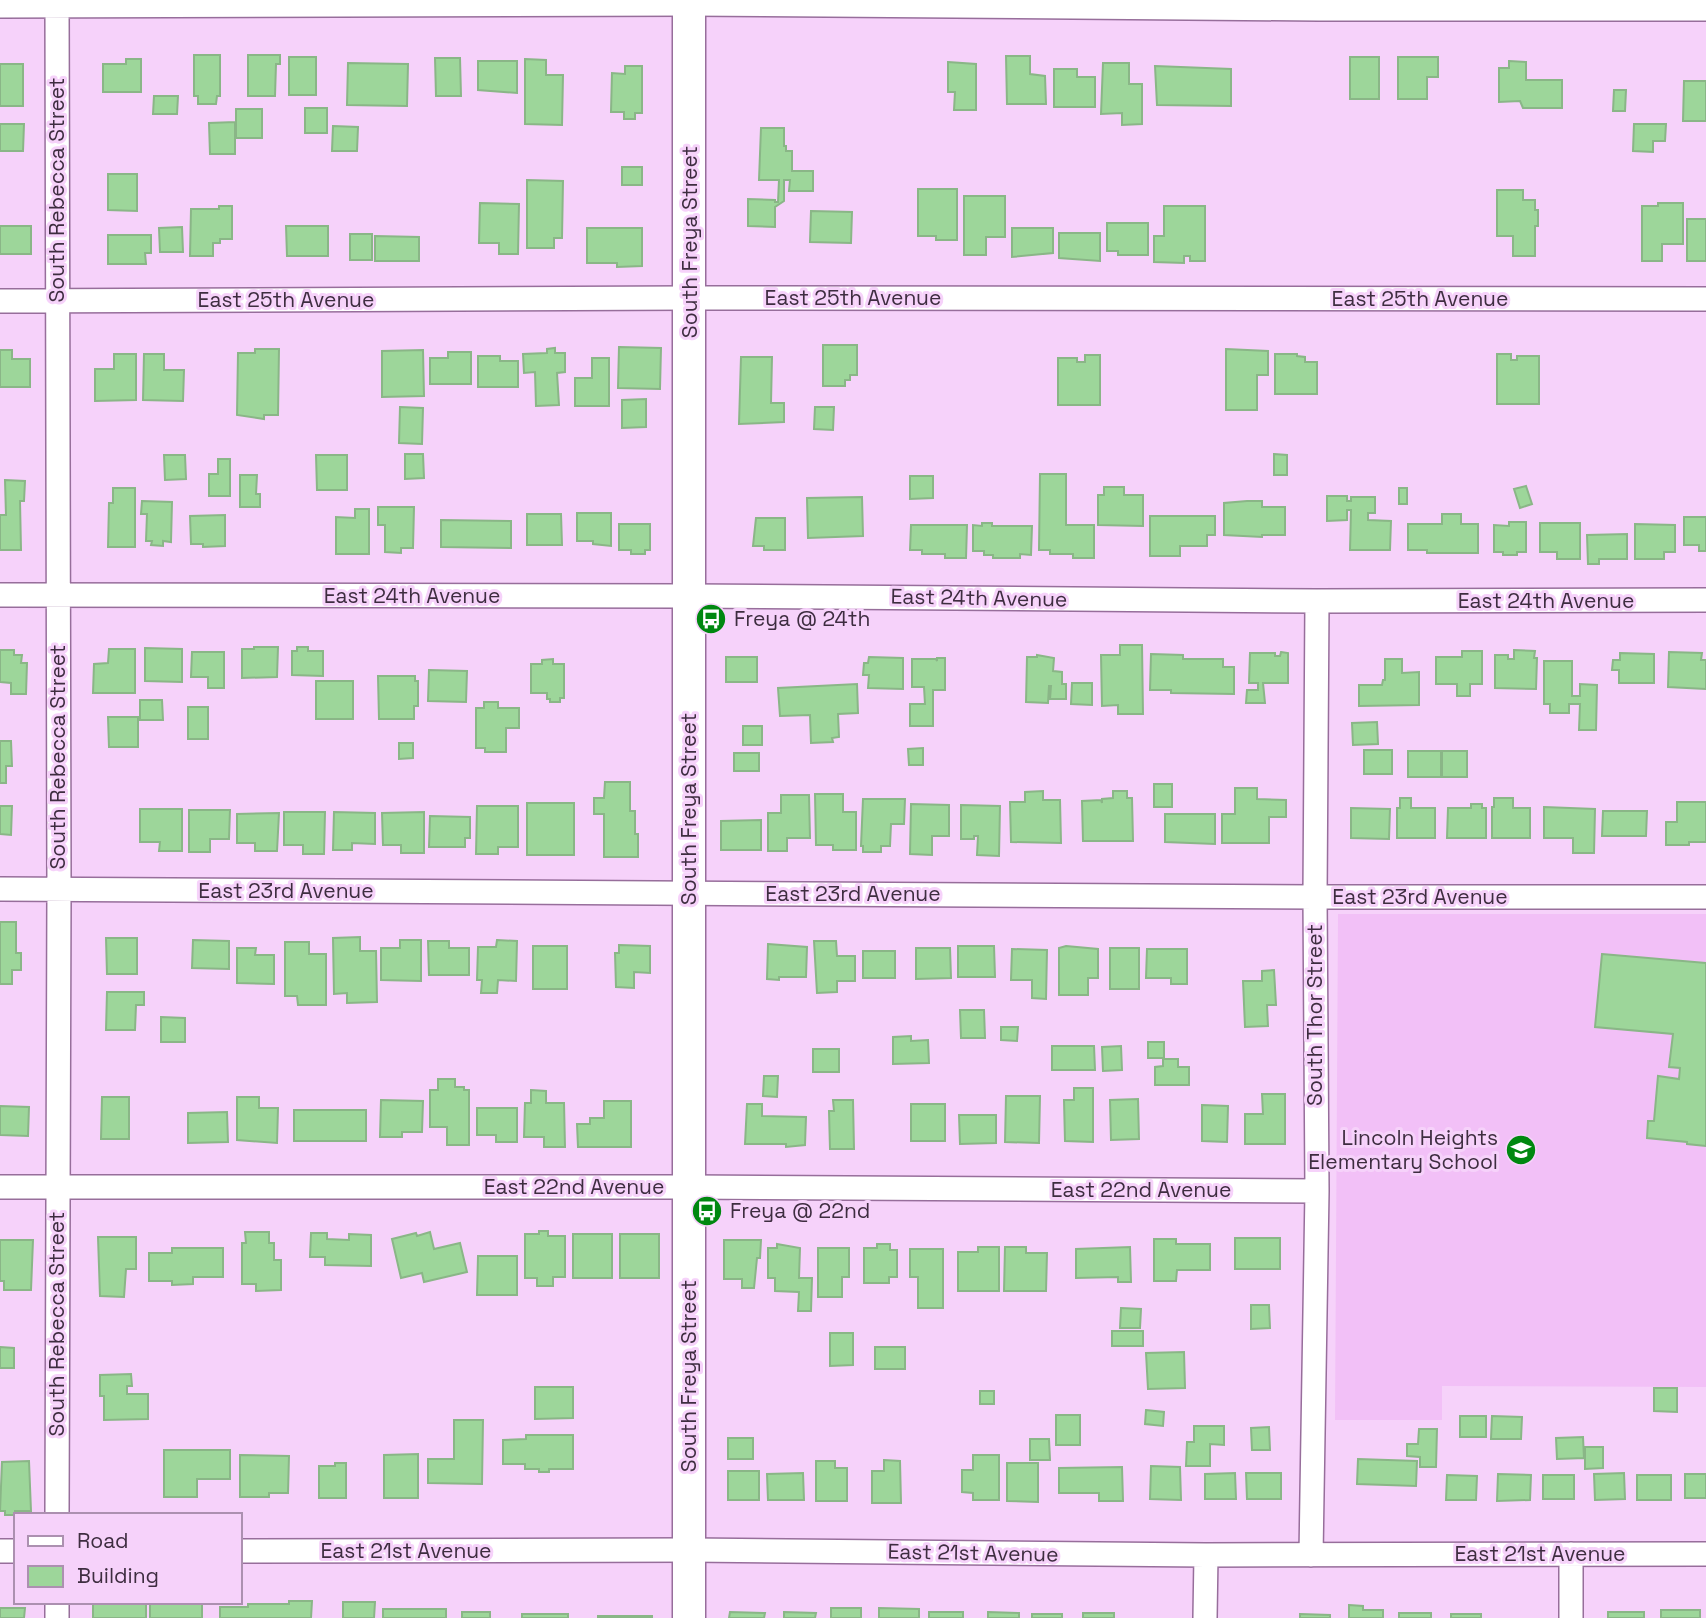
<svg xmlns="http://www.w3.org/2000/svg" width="1706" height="1618" font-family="'Space Grotesk',sans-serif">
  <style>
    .built { fill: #f2c0f7 }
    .building { fill: #9dd69a; stroke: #8ab687; stroke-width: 2 }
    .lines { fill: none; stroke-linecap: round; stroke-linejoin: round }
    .street-casing { stroke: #976e9b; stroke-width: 26 }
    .secondary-casing { stroke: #976e9b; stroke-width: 35 }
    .street { stroke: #fff; stroke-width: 23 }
    .secondary { stroke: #fff; stroke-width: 32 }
    .labels { text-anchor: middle; stroke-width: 6; stroke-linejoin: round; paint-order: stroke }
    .street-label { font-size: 21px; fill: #3e2d40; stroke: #f6d2fa }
    .poi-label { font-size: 21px; fill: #3e2d40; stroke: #f6d2fa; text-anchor: start }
  </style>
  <rect width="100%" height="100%" fill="#f6d2fa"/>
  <path class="built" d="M1338 914H1706V1387L1442 1386V1420H1335Z"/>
  <path class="building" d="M194 55H220V96H217L216 104H198V96H194Z
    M248 55H280V64H276L275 96H248Z
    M1006 56H1030V74L1045 76 1046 104H1007Z
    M289 57H316V95H289Z
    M1350 57H1379V99H1350Z
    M1398 57H1438V77H1427V99H1398Z
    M435 58H460L461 96H436Z
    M126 59H141V92H103V64H126Z
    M525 59 546 60V75H563L562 125 525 124Z
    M478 61H517V93L478 90Z
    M1509 61 1526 62V80H1562V108H1523L1520 101 1499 102V68H1509Z
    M948 62 976 64V110H954L955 92H948Z
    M348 63 408 64 407 106 347 105Z
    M1103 63H1129V84H1142V124L1122 125V113L1101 114Z
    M0 64H23V106H0Z
    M625 66H642V113H635V119H624V112H611L612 73 625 74Z
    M1155 66 1231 69V106L1157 105Z
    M1054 69H1077V77H1095V107H1054Z
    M1684 81H1706V121H1683Z
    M1614 90H1626L1625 111H1613Z
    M154 96H178L177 114H153Z
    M305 108H327V133H305Z
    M236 109H262V138H236Z
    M235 122V154H210L209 123Z
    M0 124H24L23 151H0Z
    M1634 124H1666L1665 141H1653V152L1633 151Z
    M333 126 358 127 357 151H332Z
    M761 128H784V146H786V151H792V171H813V191H789L790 180H784V201L775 207V227L748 226V199L775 200V202H778L779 180H759Z
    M622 167H642V185H622Z
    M108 174H137V211L108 210Z
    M527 180 563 181 562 238H554V248H527Z
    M918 189H957V240H936V236H918Z
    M1497 190H1523V200H1535V210H1538V226H1535V256H1513V236H1497Z
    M964 196H1005V237H986V255H964Z
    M480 203 519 204 518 254H499V243H479Z
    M1658 203H1683V244H1662V261H1642V206H1658Z
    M219 206H232V239H220V243H213V256H190L191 209H219Z
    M1164 206H1205V261H1190V256H1184V263L1154 262V236H1164Z
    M811 211 852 212 851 243 810 242Z
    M1687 219H1706V261H1687Z
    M1107 223H1148V255H1118V251H1107Z
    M0 226H31V254H0Z
    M286 226H328V256H287Z
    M182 227 183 252H160L159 228Z
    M587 228H642V266L617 267V263H587Z
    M1012 228H1053V253L1012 257Z
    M1059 233H1100V261L1059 258Z
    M350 234H372V260H350Z
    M108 235H151V253H145L146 264H108Z
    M375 236 419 237V261H375Z
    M823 345H857V375H850V380H845V386H823Z
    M619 347 661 348 660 389 618 388Z
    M555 348V353H565V372L557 373 559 405 536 406 535 372 524 373 523 354 547 353V349Z
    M255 349H279L278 415H264V419L237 415 238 353H255Z
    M1226 349 1268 351V375H1257V410H1226Z
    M0 350H12V359H30V387H0Z
    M423 350 424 396 382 397V351Z
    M448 352H471V384H430V358H448Z
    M114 354H136V400L95 401V369H114Z
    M144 354H164V370H184L183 401 143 400Z
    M1275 354H1297V356L1305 357V362H1317V394H1275Z
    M1497 354H1511V360H1517V356H1539V404H1497Z
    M1085 355H1100V405H1058V358H1077V362H1085Z
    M478 356H500V361H518V387H478Z
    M741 357H772L771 403H784V422L739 424Z
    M592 358H609V406H575V378H592Z
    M646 399V427L622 428V400Z
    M400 407 423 408 422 444 399 443Z
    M815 407H834L833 430 814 429Z
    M405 454H423L424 478 405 479Z
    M1274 454 1287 455V475H1274Z
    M164 455H185L186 479 165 480Z
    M316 455H347V490H317Z
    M218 459H230V496H209V474H218Z
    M1040 474H1066V525H1094V558H1073V554H1050V550H1039Z
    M240 475H257L256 494H260V507H240Z
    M910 476H933V498L910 499Z
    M5 480 25 481 24 501H20L21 550H0V515H6Z
    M1526 486 1532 504 1520 508 1514 489Z
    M1104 487H1124V495H1143V526L1098 525V495H1104Z
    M113 488H135V547H108L109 503H113Z
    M1399 488H1407V504H1399Z
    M1327 496H1347V501H1351V497H1375V513H1368V520L1391 521 1390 550H1350L1351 510H1347V520L1327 521Z
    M862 497 863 536 808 538 807 498Z
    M142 501 172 502 171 542 163 541V546L151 545 152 541H146L147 514H141Z
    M1247 501H1262V507H1285V535H1262V537L1224 535V503Z
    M378 507H414L413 548H401V553L385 552V525H378Z
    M355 509H369V554H336V517L355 518Z
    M577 513H611V546L593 544V541H577Z
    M527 514H561L562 545H527Z
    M1442 514H1461V524H1478V553H1427V550H1408V524H1442Z
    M225 515V546L203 547V544H191L190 516Z
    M1150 516H1215V535H1207V546H1180V556H1150Z
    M1684 517H1706V551H1699V545H1684Z
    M756 518H785V550H764V546H753Z
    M441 520 511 521V548L441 547Z
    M1509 522H1526V552H1517V555H1503V552H1494V525L1509 526Z
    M982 523H992V526H1032L1031 555 1020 554V558H993V555H984V551H973V525L982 526Z
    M1540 523H1580V559H1557V552H1540Z
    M619 524H650V550H645V554H631V550H619Z
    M1635 524 1675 525V552H1664V559H1635Z
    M911 525H967L966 558H945V554H922V550H910Z
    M1627 534V559H1599V564H1588L1587 535Z
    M1120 645H1142L1143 714H1118V705L1102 706 1101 655H1120Z
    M254 647H278L277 677 242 678V649H254Z
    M297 647H308V651H323V676L292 675V651H297Z
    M145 648 182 649V682L145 681Z
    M109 649H135V693H93L94 664 108 663Z
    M0 650H14V655H22L21 663H27L26 694H11V683L0 682Z
    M1514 650 1535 651 1534 658H1537L1536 689 1495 688V655H1508V659H1514Z
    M1462 651H1482V684H1470V696H1457V684H1436V657H1462Z
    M192 652H224V688H208V677H191Z
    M1281 652 1288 653V683H1263L1265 703H1246L1247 690H1258V683H1249L1250 653H1275V656H1280Z
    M1669 652 1702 653 1701 660H1706V689L1668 687Z
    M1620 653 1654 654V683H1619V670H1612L1613 660H1620Z
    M1151 654 1183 655V659H1223V667H1234V694L1171 693V690H1150Z
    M1037 655 1054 658 1053 671 1062 672V684H1066V699H1050L1051 686H1049L1048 703 1026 702 1027 657H1037Z
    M726 657H757V682H726Z
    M869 657 903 658V689L868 688 869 675H863L864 663H868Z
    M937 658H945V690H933V726H910V704H925L924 687H912V659H936L937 661Z
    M553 659V664H564V698H560V702H550V699H547V693H531V664H542V660Z
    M1385 659H1402V673L1419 672V705L1359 706V685H1382L1383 680H1385Z
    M1544 661H1572V696H1580V684L1597 685 1596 730H1579L1580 704H1569V713H1550V704H1544Z
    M429 670 467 671 466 702 428 701Z
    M378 676H415V681H418V706H414V719H379Z
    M316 681H353V719H316Z
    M1072 683H1092V705L1071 704Z
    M857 684 858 713 838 714 839 737 832 738 833 742 811 743 810 715 780 716 778 688Z
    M140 700H162L163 720H140Z
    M484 702H498V708H519V728H506V752H485V748H476V708H484Z
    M188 707H208V739H188Z
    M108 717H138V747H109Z
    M1377 722 1378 744 1353 745 1352 723Z
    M743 726H762V745H743Z
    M0 741H11L12 766H6V783H0Z
    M399 743H413V758L399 759Z
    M923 748V765H909L908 749Z
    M1364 750H1392V774H1364Z
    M1408 751H1441V777H1408Z
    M1442 751H1467V777H1442Z
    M734 753H759V771H734Z
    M605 782H630V811H635V834H638V857H604V814H594V798H604Z
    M1154 784H1172V807H1154Z
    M1235 788H1257V799L1286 800V817H1269V843H1222V814H1235Z
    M1043 791V800H1060L1061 843 1011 842 1010 802H1025V792Z
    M1113 791H1127V798H1132L1133 841H1083L1082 801 1101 800 1102 803V799L1113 798Z
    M815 794H843V812H856V850H833V845H816Z
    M781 795H809L810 838H787V851H768V813H781Z
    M1400 798H1411V808H1435V838H1397V808H1400Z
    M1494 798H1513V808H1530V838H1492V807H1494Z
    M863 799H905L904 824H891L890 846H881V852H863V846H861Z
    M1677 802H1706V842H1689V845H1666V822H1677Z
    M527 803H574V855H527Z
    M911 804 949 805V836H932V855L910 854Z
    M1471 804H1482V808H1486V838H1447L1448 808H1471Z
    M961 805 1000 806 999 856 977 855 978 836H974V839H961Z
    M0 806H12L11 835 0 834Z
    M477 806H518V847H498V854H476Z
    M1544 807 1595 809 1594 853H1573V838H1544Z
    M1351 808 1390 809 1389 839 1351 838Z
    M140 809H182V851H159L160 842H140Z
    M189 810H230L229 839H210V852H189Z
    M1603 811H1647L1646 836H1602Z
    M284 812H325L324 854H303V845H284Z
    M334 812 375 813V844L352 843V850H333Z
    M424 812V853H401V845H383L382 813Z
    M279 813 277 851H255V843H237V814Z
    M1165 814H1215V844L1165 842Z
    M430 816 470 817V838H465V847H429Z
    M761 820V850H721V821Z
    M0 922H16V953H21V970H12V984H0Z
    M360 937V951H376L377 1002 347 1003V993L334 994 333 938Z
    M106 938H137V974H107Z
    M193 940 229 941V969L192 968Z
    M400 940H421V981L381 980V948H400Z
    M497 940 517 941 516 981 498 980 497 993H481L482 980H477L478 947H496Z
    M428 941H449V948H469V975H429Z
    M814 941H836L837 956H855V981H837V992L817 993Z
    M285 942H309V954H326V1005H298L297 996H285Z
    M768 944 807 947 806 977H779V980L767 979Z
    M619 945 650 946V973L634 972V988L616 987 615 953H619Z
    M533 946H567V989H533Z
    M958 946H994L995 977H958Z
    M1066 946 1098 949V978H1088V995H1059V948Z
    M237 948H256L255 955H274V984L237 983Z
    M916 948H950L951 978 916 979Z
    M1110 948H1139V989H1110Z
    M1012 949 1047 950 1046 999 1032 998V980H1011Z
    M1147 949H1187V984H1171V978H1146Z
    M863 951H895V978H863Z
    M1602 954 1706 963V1146L1687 1144V1142L1647 1138 1648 1121H1654L1658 1076 1679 1079 1680 1068 1669 1067 1673 1034 1595 1027Z
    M1274 970 1276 1005H1267L1268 1026 1245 1027 1243 981H1262V971Z
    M107 992H144V1005H136L135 1030H106Z
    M960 1010H984L985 1038H961Z
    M161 1017 185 1018V1042H161Z
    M1001 1027H1018L1017 1041 1001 1040Z
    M911 1036V1041L928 1040 929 1063 893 1064V1037Z
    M1148 1042H1164V1058H1148Z
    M1052 1046H1094L1095 1070H1052Z
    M1121 1046 1122 1070 1103 1071 1102 1047Z
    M813 1049H839V1072H813Z
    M1163 1059H1178V1067H1189V1085H1155V1067L1163 1066Z
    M764 1076H778L777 1097 763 1096Z
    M438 1079H455V1087H464V1090H469V1145H447V1127H430V1090H438Z
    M1074 1088H1093V1142L1065 1141 1064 1100H1074Z
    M531 1090 546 1091V1103H564L565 1147H544V1137H524L525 1103H531Z
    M1262 1094H1285V1144H1245V1114H1263Z
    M1006 1096H1040L1039 1143 1005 1142Z
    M102 1097H129V1139H101Z
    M237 1097H259V1108H278L277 1143 237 1140Z
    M1138 1099 1139 1139 1111 1140 1110 1100Z
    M381 1100 423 1101 422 1132H402V1137H380Z
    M833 1100H853L854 1149H830L829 1111H834Z
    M604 1101H631V1147H578L577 1124H590V1118H604Z
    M747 1104H762V1116L806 1117 805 1145 786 1147V1144H745Z
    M911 1104H945V1141H911Z
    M1202 1105 1228 1106 1227 1142 1202 1141Z
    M0 1106 29 1107 28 1136 0 1135Z
    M477 1108H517V1142H496V1135H477Z
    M294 1110H366V1141H294Z
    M227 1112 228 1142 188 1143V1113Z
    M959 1115H996V1143L960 1144Z
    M539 1231H548V1236H565V1277H553V1286H537V1278H525V1234H539Z
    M245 1232H269V1243H274V1260H281V1290L256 1291V1284H242V1243H246Z
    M430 1232 434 1249 460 1243 467 1272 424 1282 422 1273 401 1278 392 1239 416 1233 417 1236Z
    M311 1233H327V1239L349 1240V1234L371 1235V1266L325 1265V1257H310Z
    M573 1234H612V1278H573Z
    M620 1234H659V1278H620Z
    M98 1237H136V1269H126L124 1297 100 1296Z
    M1235 1238H1280V1269H1235Z
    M1154 1239H1176V1244H1210V1270H1177L1176 1281H1154Z
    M0 1240H33L31 1290H4V1281H0Z
    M724 1240H761L760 1258H757L754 1288H742V1279H724Z
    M777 1244 800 1248 799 1278H812L811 1311H798L799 1292 775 1291V1278H768V1248H777Z
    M877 1244H890V1250H897V1277H889V1283H864V1248H877Z
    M978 1247H999V1291H958V1252H978Z
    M1005 1247H1026V1253H1047L1046 1291H1004Z
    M1130 1247 1131 1282H1118V1277L1076 1278V1249Z
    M172 1248H223V1277H193V1284L172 1285V1281H149V1253H172Z
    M818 1248H849V1277H842V1297H818Z
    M910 1249H943V1308H918V1277H910Z
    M478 1256H517V1295H477Z
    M1251 1305H1269L1270 1328 1251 1329Z
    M1121 1308 1141 1309 1140 1328H1120Z
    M1112 1331H1143V1346H1112Z
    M830 1333H853V1365L830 1366Z
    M0 1347 14 1348V1368H0Z
    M875 1347H905V1369H875Z
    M1184 1352 1185 1388 1148 1389 1146 1353Z
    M131 1374 132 1386H127V1394H148V1419L104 1420V1396H100V1375Z
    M535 1387H573V1418L535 1419Z
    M1654 1388H1677V1412L1654 1411Z
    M980 1391H994V1404H980Z
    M1146 1410 1164 1412 1163 1426 1145 1424Z
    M1056 1415H1080V1445H1056Z
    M1460 1416H1486V1437H1460Z
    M1492 1416 1522 1417 1521 1439H1491Z
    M454 1420H483L482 1484 428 1483V1459H454Z
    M1194 1426H1224V1445L1210 1444V1466H1186L1187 1442H1194Z
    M1269 1427 1270 1450H1252L1251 1428Z
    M1419 1429H1437L1436 1467H1420V1457L1407 1456V1444H1418Z
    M526 1435H573V1469H549V1472H539V1469H525V1464H503V1440L526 1439Z
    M1583 1437 1584 1458 1557 1459 1556 1438Z
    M728 1438H753V1459H728Z
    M1030 1439H1049L1050 1460H1030Z
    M1585 1447H1603V1468L1585 1469Z
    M164 1450H230V1479H197V1497H164Z
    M418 1454V1498H384V1455Z
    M240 1455 289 1456 288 1493H269V1497H240Z
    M973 1455H999V1500H973V1493L962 1492V1470H973Z
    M1358 1459 1417 1461 1416 1486 1357 1484Z
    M884 1460 900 1461 901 1503H872V1471H884Z
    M29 1461 31 1511H15V1515H5V1511H0L2 1462Z
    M816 1461H835V1468H847V1501H816Z
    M335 1463H346V1498H319V1466H335Z
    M1007 1463H1038V1502L1007 1501Z
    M1151 1466 1180 1467 1181 1500 1150 1499Z
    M1122 1467 1123 1501H1099V1493H1059V1468Z
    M728 1471H759V1500H728Z
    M803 1473 804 1500H768L767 1474Z
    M1235 1473 1236 1499H1205V1474Z
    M1246 1473H1281V1499H1247Z
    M1624 1473 1625 1499 1595 1500 1594 1474Z
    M1498 1474 1531 1475 1530 1500 1497 1501Z
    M1685 1474H1706V1498H1685Z
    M1447 1475 1477 1476 1476 1500H1446Z
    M1543 1475H1574V1499H1543Z
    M1637 1475H1671V1500H1637Z
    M289 1601H312L311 1618H220V1607H248V1604H289Z
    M124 1602H146V1618H93V1604Z
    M343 1602H375L374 1618H343Z
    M150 1603H202V1618H150Z
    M1349 1605 1363 1606V1610H1383V1618H1349Z
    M0 1608H25L24 1618H0Z
    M831 1608H861V1618H831Z
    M879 1608 919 1609V1618H879Z
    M383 1609H446V1618H383Z
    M1661 1610H1700V1618H1661Z
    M462 1612H490V1618H462Z
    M730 1612 765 1613 764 1618H729Z
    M784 1612 816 1613 815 1618H784Z
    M929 1612H963V1618H929Z
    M988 1612 1019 1613V1618H988Z
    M1608 1612H1644V1618H1608Z
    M1083 1613H1114V1618H1083Z
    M1399 1613H1431V1618H1399Z
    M522 1614H568V1618H522Z
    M1032 1614H1062V1618H1032Z
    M1300 1614 1330 1615V1618H1300Z
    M1451 1614H1481V1618H1451Z
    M598 1616H652V1618H598Z"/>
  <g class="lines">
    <g class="street-casing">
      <path id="street" d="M0 6 689 4 1319 9H1706
        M0 301 690 298 1706 299
        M0 595 689 596 1317 601 1706 600
        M0 889 1315 897H1706
        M0 1187H689L1317 1191
        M57 1515 59 889 57 0
        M0 1551H16
        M240 1551 690 1550 1206 1555 1706 1554
        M1311 1555 1317 1191 1315 897 1317 601
        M57 1602V1618
        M1205 1618 1206 1555
        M1571 1618V1554"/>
    </g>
    <g class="secondary-casing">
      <path id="secondary" d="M689 1618V0"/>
    </g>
    <use href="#street" class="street"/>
    <use href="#secondary" class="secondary"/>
  </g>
  <defs>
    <g id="bus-disc" transform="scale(1.575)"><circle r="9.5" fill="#008810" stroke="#f6d2fa"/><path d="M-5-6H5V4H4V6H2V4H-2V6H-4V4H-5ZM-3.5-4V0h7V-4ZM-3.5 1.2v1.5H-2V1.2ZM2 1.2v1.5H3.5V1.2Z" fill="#fff"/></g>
    <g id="school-disc" transform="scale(1.575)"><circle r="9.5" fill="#008810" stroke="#f6d2fa"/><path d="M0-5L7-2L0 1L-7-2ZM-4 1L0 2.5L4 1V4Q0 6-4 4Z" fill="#fff"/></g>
  </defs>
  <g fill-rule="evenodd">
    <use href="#bus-disc" x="711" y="619"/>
    <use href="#school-disc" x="1521" y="1150"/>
    <use href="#bus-disc" x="707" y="1211"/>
  </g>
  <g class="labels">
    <g class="street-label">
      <text transform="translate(57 190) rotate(-90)" y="7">South Rebecca Street</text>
      <text transform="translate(690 242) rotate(-90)" y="7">South Freya Street</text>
      <text x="853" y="305">East 25th Avenue</text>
      <text x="1420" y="306">East 25th Avenue</text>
      <text x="286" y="307">East 25th Avenue</text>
      <text x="412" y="603">East 24th Avenue</text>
      <text transform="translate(979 598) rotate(1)" y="7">East 24th Avenue</text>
      <text x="1546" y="608">East 24th Avenue</text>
      <text transform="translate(58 757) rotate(-90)" y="7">South Rebecca Street</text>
      <text transform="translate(689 809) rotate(-90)" y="7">South Freya Street</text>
      <text x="286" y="898">East 23rd Avenue</text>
      <text x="853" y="901">East 23rd Avenue</text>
      <text x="1420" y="904">East 23rd Avenue</text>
      <text transform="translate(1315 1015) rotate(-90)" y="7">South Thor Street</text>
      <text x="574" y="1194">East 22nd Avenue</text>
      <text x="1141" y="1197">East 22nd Avenue</text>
      <text transform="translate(57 1324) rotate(-90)" y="7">South Rebecca Street</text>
      <text transform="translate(689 1376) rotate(-90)" y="7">South Freya Street</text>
      <text x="406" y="1558">East 21st Avenue</text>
      <text transform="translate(973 1553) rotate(1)" y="7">East 21st Avenue</text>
      <text x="1540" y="1561">East 21st Avenue</text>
    </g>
    <g class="poi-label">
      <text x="734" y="626">Freya @ 24th</text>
      <text x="1498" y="1145" text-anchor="end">Lincoln Heights<tspan x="1498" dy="24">Elementary School</tspan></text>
      <text x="730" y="1218">Freya @ 22nd</text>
    </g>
  </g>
  <rect x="14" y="1513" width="228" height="91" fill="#f6d2fa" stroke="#ac90b0" stroke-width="2"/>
  <rect x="28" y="1536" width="35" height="10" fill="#ffffff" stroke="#ac90b0" stroke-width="2"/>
  <text x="77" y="1548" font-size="21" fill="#3e2d40">Road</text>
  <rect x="28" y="1566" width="35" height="21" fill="#9dd69a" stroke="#ac90b0" stroke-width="2"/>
  <text x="77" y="1583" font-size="21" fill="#3e2d40">Building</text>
</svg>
